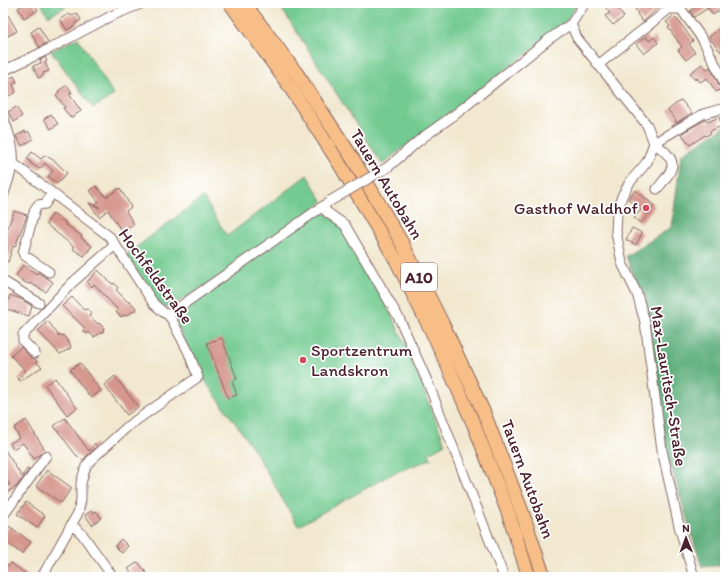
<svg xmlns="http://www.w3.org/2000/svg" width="728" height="580" font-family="Itim,sans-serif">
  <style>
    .green { fill: #73cb91; stroke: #5e755e }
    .forest { fill: #5eaf7b; stroke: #546753 }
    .building { fill: #d5968d }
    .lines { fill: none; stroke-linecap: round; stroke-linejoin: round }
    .minor-casing { stroke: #846564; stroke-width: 11 }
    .highway-casing { stroke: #846564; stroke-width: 15 }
    .minor { stroke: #fff; stroke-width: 9 }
    .highway { stroke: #f7be88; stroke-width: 13 }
    .minor-bridge-casing { stroke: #846564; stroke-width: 11; stroke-linecap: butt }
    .minor-bridge { stroke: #fff; stroke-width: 9 }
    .poi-dot { fill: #d1495b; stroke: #fff; stroke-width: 1.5 }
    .labels { text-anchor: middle; stroke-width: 3.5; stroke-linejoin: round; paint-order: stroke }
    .shield { fill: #fff; stroke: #80626b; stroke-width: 1 }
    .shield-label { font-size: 16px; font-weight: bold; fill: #4a1f2b }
    .street-label { font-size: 17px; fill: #4a1f2b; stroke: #fff }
    .poi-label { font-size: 17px; fill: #4a1f2b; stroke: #fff; text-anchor: end }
  </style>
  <rect width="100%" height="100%" fill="#fff"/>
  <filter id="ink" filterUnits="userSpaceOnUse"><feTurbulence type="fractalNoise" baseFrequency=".025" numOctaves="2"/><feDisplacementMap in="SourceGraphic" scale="8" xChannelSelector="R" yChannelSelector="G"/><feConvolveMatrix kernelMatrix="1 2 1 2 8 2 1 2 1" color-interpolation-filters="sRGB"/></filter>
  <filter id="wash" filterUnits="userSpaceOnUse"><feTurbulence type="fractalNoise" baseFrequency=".012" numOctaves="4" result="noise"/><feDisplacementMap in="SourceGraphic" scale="16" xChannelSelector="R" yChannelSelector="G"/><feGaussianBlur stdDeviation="0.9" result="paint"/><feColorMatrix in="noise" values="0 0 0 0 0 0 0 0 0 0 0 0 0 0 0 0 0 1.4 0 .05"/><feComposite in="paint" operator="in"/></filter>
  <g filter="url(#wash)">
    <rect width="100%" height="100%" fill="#f1e8cf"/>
    <path class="green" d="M41 3H72L48 16Z
      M278 3H578L567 20 534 48 382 164Z
      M78 38 114 95 93 108 51 51Z
      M307 175 323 202 233 269 171 306 164 307 158 304 126 255 203 197 227 236Z
      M317 212 328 214 339 224 381 294 406 345 445 444 429 453 431 459 392 474 298 526 253 448 201 375 171 314Z"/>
    <path class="forest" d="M725 126V565L702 567 665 448 646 308 626 256 672 227 681 155Z"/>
    <g id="blocks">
      <path class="building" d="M27 3H34L38 10 24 18 18 8Z
        M602 3H613L624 17 613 25 605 16 610 13Z
        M642 3H663L643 22 637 14 638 13 635 9Z
        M697 3H719L723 8 713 15 708 8 694 17 690 11 699 5Z
        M3 6 17 31 8 36 3 28Z
        M77 13 81 20 75 23 76 25 67 30 60 19 69 14 71 16Z
        M673 16 677 20H678L693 41 689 44 695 53 686 60 678 50 682 47 668 27 670 26 666 22Z
        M39 27 48 42 39 47 31 32Z
        M721 27 725 32V48L721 52 709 37Z
        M646 36 649 41 654 37 658 43 644 54 636 44Z
        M45 57 47 61 45 63 49 71 43 73 44 75 38 78 33 66 41 63 40 60Z
        M702 64 707 69 710 67 721 89 716 92 707 78 700 82 697 78 695 80 690 73Z
        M14 76 17 82 13 84 16 92 3 99V82Z
        M67 85 72 93 69 94 81 111 71 118 63 108 65 107 56 95 59 92 58 91Z
        M681 100 692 113 676 123 675 122 676 120 668 110Z
        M16 107 22 116 14 122 8 112Z
        M51 114 58 124 51 129 44 119Z
        M719 117 722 126 710 131 711 133 706 136 705 135 690 145 682 134 684 132 705 120 708 122Z
        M25 131 26 133 28 131 33 139 22 146 16 136Z
        M32 152 41 159 45 155 56 162 67 173 57 184 48 176 53 171 45 163 40 169 30 163 31 162 27 159Z
        M96 186 106 197 120 188 131 207 126 211 134 224 122 232 108 210 99 217 89 203 100 208 96 204 99 202 90 191Z
        M635 190 655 206 641 223 634 218 641 210 628 199Z
        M14 211 27 215 15 247 13 246 8 262 3 261V241Z
        M53 214 66 223 65 224 82 236 81 238 92 246 84 256 73 249 74 247 46 224Z
        M632 228 642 233 636 245 626 240Z
        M23 265 37 274 38 272 53 282 46 292 30 283V284L26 283 16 276Z
        M98 270 111 283 113 284 114 283 118 288 116 290 129 303 130 301 136 308 135 309 136 310 125 316 123 315 121 317 116 312 118 310 94 284 92 287 87 282Z
        M10 295 21 299 32 306 29 316 6 309Z
        M72 297 84 310 87 309 92 314 89 316 98 324 99 323 104 328 103 330 104 331 94 337 89 332 87 334 83 331 85 328 62 306Z
        M48 321 59 336 60 334 62 336 63 335 67 340 71 346 70 347 71 348 60 354 38 331Z
        M222 338 237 379 232 381 237 395 228 398 207 343Z
        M21 347 31 357 35 359 37 361 36 362 42 367 20 381 18 379 26 371 11 356Z
        M80 363 101 391 91 398 70 370Z
        M115 376 138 407 127 415 104 385Z
        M55 378 77 408 67 415 45 385Z
        M65 418 89 451 95 443 97 446 83 460 76 455 54 426Z
        M26 420 45 450 34 459 23 443 13 449 10 443 20 438 14 428Z
        M3 447 22 477 27 469 29 470 17 486 3 495V488L10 485 3 474Z
        M47 470 72 488 61 503 36 486Z
        M26 502 45 516 37 528 17 514Z
        M91 511 93 513 96 511 101 518 92 525 85 515Z
        M9 526 31 542 22 554 3 540V535Z
        M121 539 128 546 122 553 115 546Z
        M3 562 9 566 11 563 30 577H8L3 573Z
        M138 562 148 575 145 577H135L128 569Z"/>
    </g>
  </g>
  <g filter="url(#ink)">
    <use href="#blocks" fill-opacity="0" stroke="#846564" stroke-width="1"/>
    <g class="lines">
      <g class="minor-casing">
        <path id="minor" d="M585 3 571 24 577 38 647 125 654 143 647 162 630 182 622 196 617 213 616 232 622 263 637 294 645 322 662 450 679 526 694 577
          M598 65 669 9H681L703 40 725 84
          M3 71 47 50 111 16 143 3
          M3 117C8 131 15 148 13 163 11 174 6 186 3 197
          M654 143 703 114 725 108
          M654 143C680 162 675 167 657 189
          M3 148 13 163 110 237 154 304 163 312 168 315 172 320 188 351 198 377 128 426 92 459 86 466 81 483V500L78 513 42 577
          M388 167 422 138 457 113 549 39 571 24
          M322 207 328 213 345 225 400 320 428 383 504 577
          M49 272 24 255 23 253 35 209 38 205 45 204 52 193
          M3 281 39 303
          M168 315 326 204
          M35 353 23 341V335L72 283 115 245
          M3 516 46 456
          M72 525 82 534 113 577"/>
      </g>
      <g class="highway-casing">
        <path id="highway" d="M230 3 290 87 339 163 396 260 437 342 474 425 509 515 529 577
          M244 3 297 74 353 159 403 245 445 329 484 413 522 512 544 577"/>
      </g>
      <use href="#minor" class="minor"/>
      <use href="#highway" class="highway"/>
      <g class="minor-bridge-casing">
        <path id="minor-bridge" d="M330 201 388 167"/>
      </g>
      <use href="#minor-bridge" class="minor-bridge"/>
    </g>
  </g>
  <g class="poi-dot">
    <circle cx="646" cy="208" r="4"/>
    <circle cx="303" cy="360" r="4"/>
  </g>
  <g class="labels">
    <rect class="shield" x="401" y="263" width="36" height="28" rx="3"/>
    <g class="shield-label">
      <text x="419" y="283">A10</text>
    </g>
    <g class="street-label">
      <text transform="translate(387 184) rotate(59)" y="6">Tauern Autobahn</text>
      <text transform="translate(156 276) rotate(54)" y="6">Hochfeldstraße</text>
      <text transform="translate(669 386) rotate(81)" y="6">Max-Lauritsch-Straße</text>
      <text transform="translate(528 479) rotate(70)" y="6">Tauern Autobahn</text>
    </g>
    <g class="poi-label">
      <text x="638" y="214">Gasthof Waldhof</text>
      <text x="311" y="356" text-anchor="start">Sportzentrum<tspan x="311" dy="20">Landskron</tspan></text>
    </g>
  </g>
  <rect width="728" height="580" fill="none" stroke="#fff" stroke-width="16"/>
  <g transform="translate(686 538) rotate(359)" stroke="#ffffff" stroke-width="3" paint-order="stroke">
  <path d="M0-3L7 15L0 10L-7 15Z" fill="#4a1f2b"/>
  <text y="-6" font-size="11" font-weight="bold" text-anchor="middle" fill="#4a1f2b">N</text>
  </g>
</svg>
